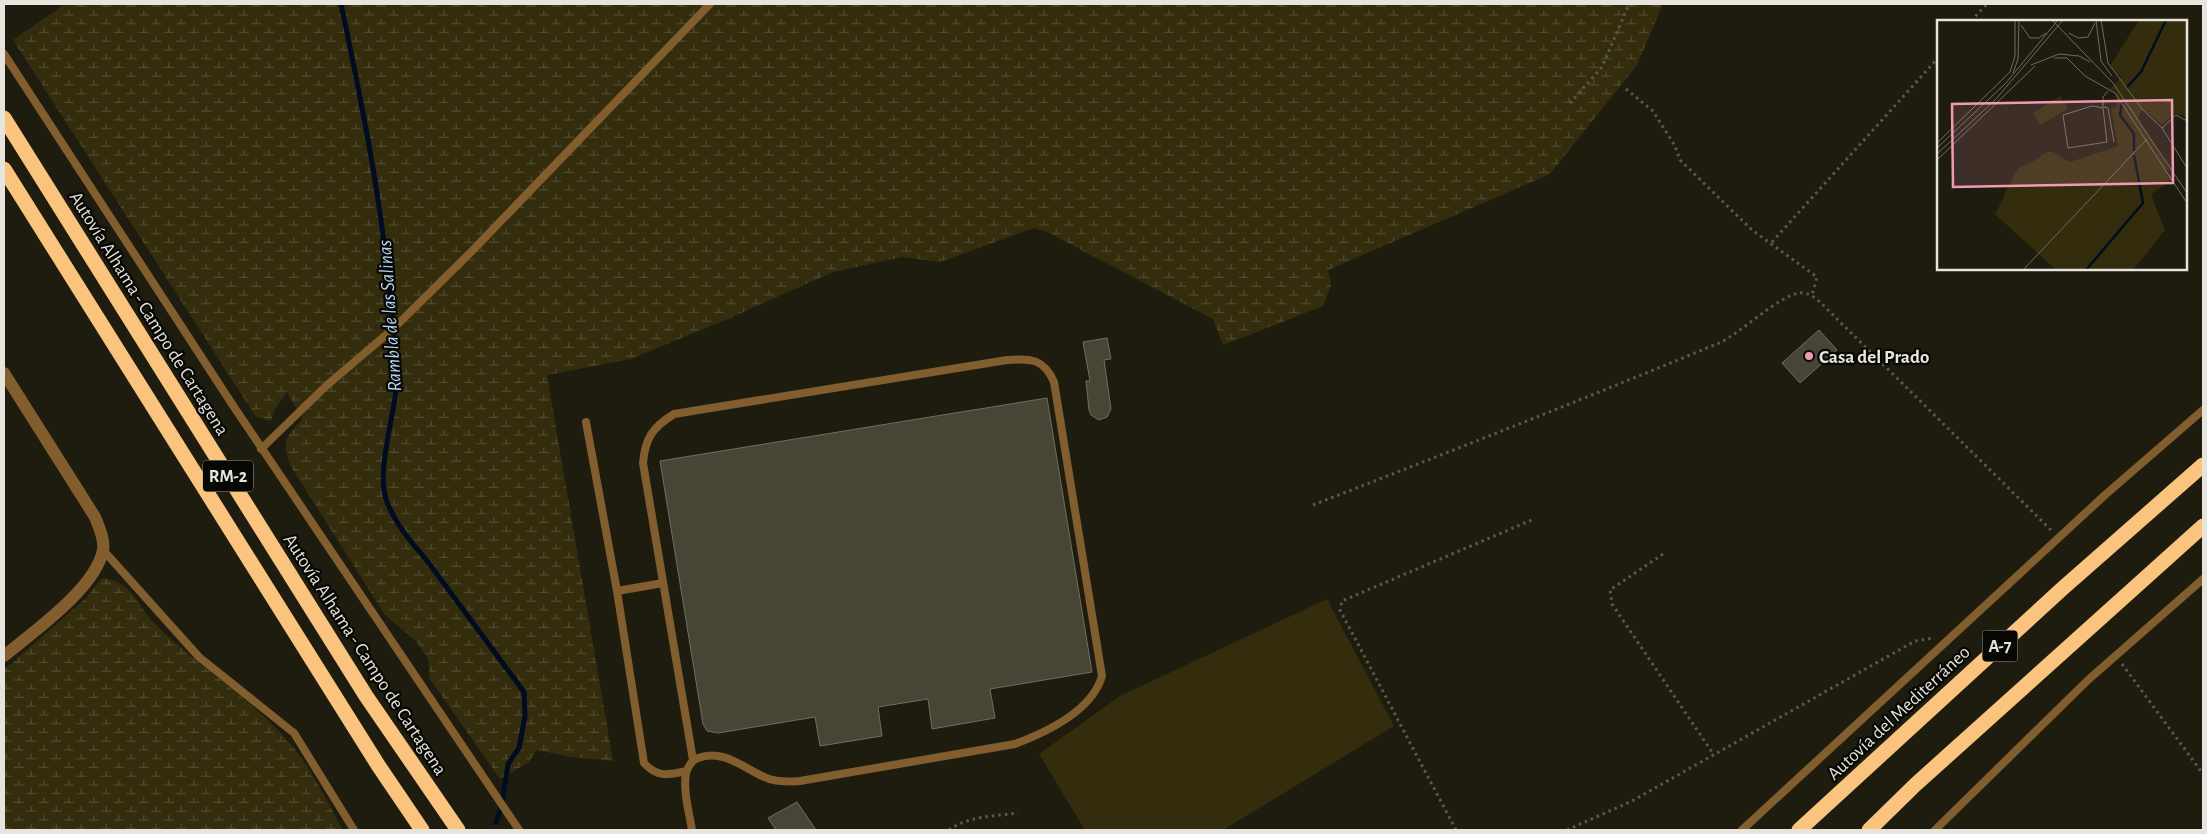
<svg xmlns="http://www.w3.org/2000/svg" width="2207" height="834" font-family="'Alegreya Sans',sans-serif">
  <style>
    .green { fill: #332d0d }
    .wetland { fill: url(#wetland-marsh) }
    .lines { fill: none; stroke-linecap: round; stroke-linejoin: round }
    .stream { stroke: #000c1f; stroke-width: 5 }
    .building { fill: #484537; stroke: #716e5f }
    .path { stroke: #5b594e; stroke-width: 3; stroke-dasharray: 2.5 4; stroke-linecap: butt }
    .lane { stroke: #825d2d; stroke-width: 8 }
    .street { stroke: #825d2d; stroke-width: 12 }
    .highway { stroke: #fac37e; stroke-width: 15 }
    .poi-dot { fill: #f09ab4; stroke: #070703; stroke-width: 2 }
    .labels { text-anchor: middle; stroke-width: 4.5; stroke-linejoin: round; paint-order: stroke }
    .shield { fill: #070703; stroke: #a3a29b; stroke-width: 1 }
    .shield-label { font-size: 18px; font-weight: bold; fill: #e6e4dc }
    .street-label { font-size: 19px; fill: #e6e4dc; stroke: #070703 }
    .poi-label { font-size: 19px; font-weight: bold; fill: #e6e4dc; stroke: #070703; text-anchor: start }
    .water-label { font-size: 20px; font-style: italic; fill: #b4d5f8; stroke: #070703 }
    .inset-river { fill: none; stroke: #000c1f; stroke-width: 2.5 }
    .inset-road { fill: none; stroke: #6e6c61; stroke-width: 1 }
    .view { fill: #f09ab4; fill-opacity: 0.15; stroke: #f09ab4; stroke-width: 2.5 }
    .inset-edge { fill: none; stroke: #e6e4dc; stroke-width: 2.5 }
  </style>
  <defs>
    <pattern id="wetland-marsh" width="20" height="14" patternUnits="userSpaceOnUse" patternTransform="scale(1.25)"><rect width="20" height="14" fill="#332d0d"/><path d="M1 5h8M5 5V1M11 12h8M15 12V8" fill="none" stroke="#514b30"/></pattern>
  </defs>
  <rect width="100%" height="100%" fill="#1e1c0f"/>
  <path class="green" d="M1327 599 1394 726 1223 830H1085L1039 754 1120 696Z"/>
  <path class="wetland" d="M65 4H1663L1637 65 1550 174 1328 270 1331 286 1323 306 1223 345 1213 319 1049 233 1034 228 940 262 902 257 833 272 730 318 631 359 547 375 613 761 571 757 537 750 529 762 500 779 430 679 428 659 416 641 385 615 290 465C282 439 285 439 302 419L287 392 275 409 271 421 256 417 13 40Z
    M102 578C137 583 135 606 157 626 200 668 260 704 296 751 315 775 328 804 343 830H4V670L86 598Z"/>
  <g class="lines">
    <path class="stream" d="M341 4C366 122 388 235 395 356 396 367 397 379 396 390 393 420 377 471 386 499 394 523 412 543 428 562L524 692 525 716 519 748 508 764 502 805 496 822"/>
  </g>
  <path class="building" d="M1819 330 1837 350 1800 383 1782 363Z
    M1107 338 1111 359 1104 360 1111 409 1107 417 1099 420 1091 415 1089 410 1086 381H1090L1083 342Z
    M1047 398 1092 672 990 689 995 718 932 729 928 699 878 707 882 736 820 746 815 717 718 733 707 731 703 724 660 461Z
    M797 802 816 830H776L768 818Z"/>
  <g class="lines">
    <path class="path" d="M1971 21 1987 4
      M1626 89 1653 111 1675 146 1680 160 1752 230 1817 277 1812 295
      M1570 103 1602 67 1629 4
      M1772 242 1938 58
      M1313 505C1449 452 1584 399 1719 343 1741 333 1777 297 1799 293 1813 291 1824 307 1833 315L2051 530
      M1663 554 1610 590 1612 604 1714 755
      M2122 664 2203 774
      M949 830C968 816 996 816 1018 813
      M1456 830 1340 610 1342 601 1534 519
      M1567 830 1632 801 1915 641 1933 638"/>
    <path class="lane" d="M4 54 232 404 519 830
      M586 422 617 591 644 763C657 778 669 775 686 771
      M261 449 326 386 393 329 472 251 710 4
      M103 550 199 657 294 733 354 830
      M617 591 663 583
      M692 830C689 812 683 791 686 773 688 767 692 760 698 758 725 748 745 770 769 779 779 782 790 782 800 781L1015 744C1047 732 1092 711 1102 676L1054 382C1044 359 1031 358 1007 360L674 414C653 427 645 438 643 463L693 760
      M1742 830 2105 495 2203 410
      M1935 830 2088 680 2203 579"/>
    <path class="street" d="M4 373 95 517C99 527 105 540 103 550 96 588 33 632 4 656"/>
    <path class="highway" d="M4 118 366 696 458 830
      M4 169 378 765 422 830
      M1799 830 2063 588 2203 465
      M1869 830 1915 785 2203 526"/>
  </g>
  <circle class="poi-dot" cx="1809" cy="356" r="5"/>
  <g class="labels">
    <g class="shield">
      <rect x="203" y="460.5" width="50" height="31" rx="4"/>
      <rect x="1982.5" y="630.5" width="35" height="31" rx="4"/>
    </g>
    <g class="shield-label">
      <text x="228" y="482">RM-2</text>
      <text x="2000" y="652">A-7</text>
    </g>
    <g class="street-label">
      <text transform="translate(150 313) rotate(58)" y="7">Autovía Alhama - Campo de Cartagena</text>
      <text transform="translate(366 654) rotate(57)" y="7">Autovía Alhama - Campo de Cartagena</text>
      <text transform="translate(1898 712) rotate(-43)" y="7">Autovía del Mediterráneo</text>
    </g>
    <g class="poi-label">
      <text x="1819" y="363">Casa del Prado</text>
    </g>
    <g class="water-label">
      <text transform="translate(389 316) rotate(-94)" y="7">Rambla de las Salinas</text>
    </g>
  </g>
  <g transform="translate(1937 20)">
    <rect width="250" height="250" fill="#1e1c0f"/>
    <path d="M202 0H250L201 98 233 151 226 147 208 161 228 210 196 250H120L58 194 84 147 117 136 132 143 152 138 193 121 180 93 179 72 173 69 184 58 173 46ZM123 76 131 89 103 105 96 93Z" fill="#332d0d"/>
    <path d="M227 0H250V100L246 95 237 94 225 105 206 89 184 59 221 15ZM185 86 207 124 209 121 235 159 215 174 216 182 167 234 157 250H119L70 205 67 175 81 148 103 138 104 135 114 131 133 142 181 126 174 88Z" fill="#332d0d"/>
    <path class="inset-river" d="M190 67 204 52 229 0M185 82 183 95 197 114V131M149 250 206 183 197 135"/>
    <path class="inset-road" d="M115 0 176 63 250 173M159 0 164 41 175 56M164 0 171 43 206 90 225 108M84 5 93 18H102L109 13M132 13 141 18 151 17 158 3M117 38H130L148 56 178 73 250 183M94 45 122 34 142 36 153 42M76 53 81 39 82 0M167 87 171 88 177 122M166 88 170 122 131 128 126 95 155 86 166 88V77L171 71M250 101 239 95 225 108 250 148M0 123 73 52 78 36V0M0 128 69 63 121 0M0 134 59 79 126 0M0 140 98 46M86 250 210 119"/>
    <path class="view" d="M235 80 236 163 16 167 15 84Z"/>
    <rect width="250" height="250" class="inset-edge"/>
  </g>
  <rect width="2207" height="834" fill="none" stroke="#e6e4dc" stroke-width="10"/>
</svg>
